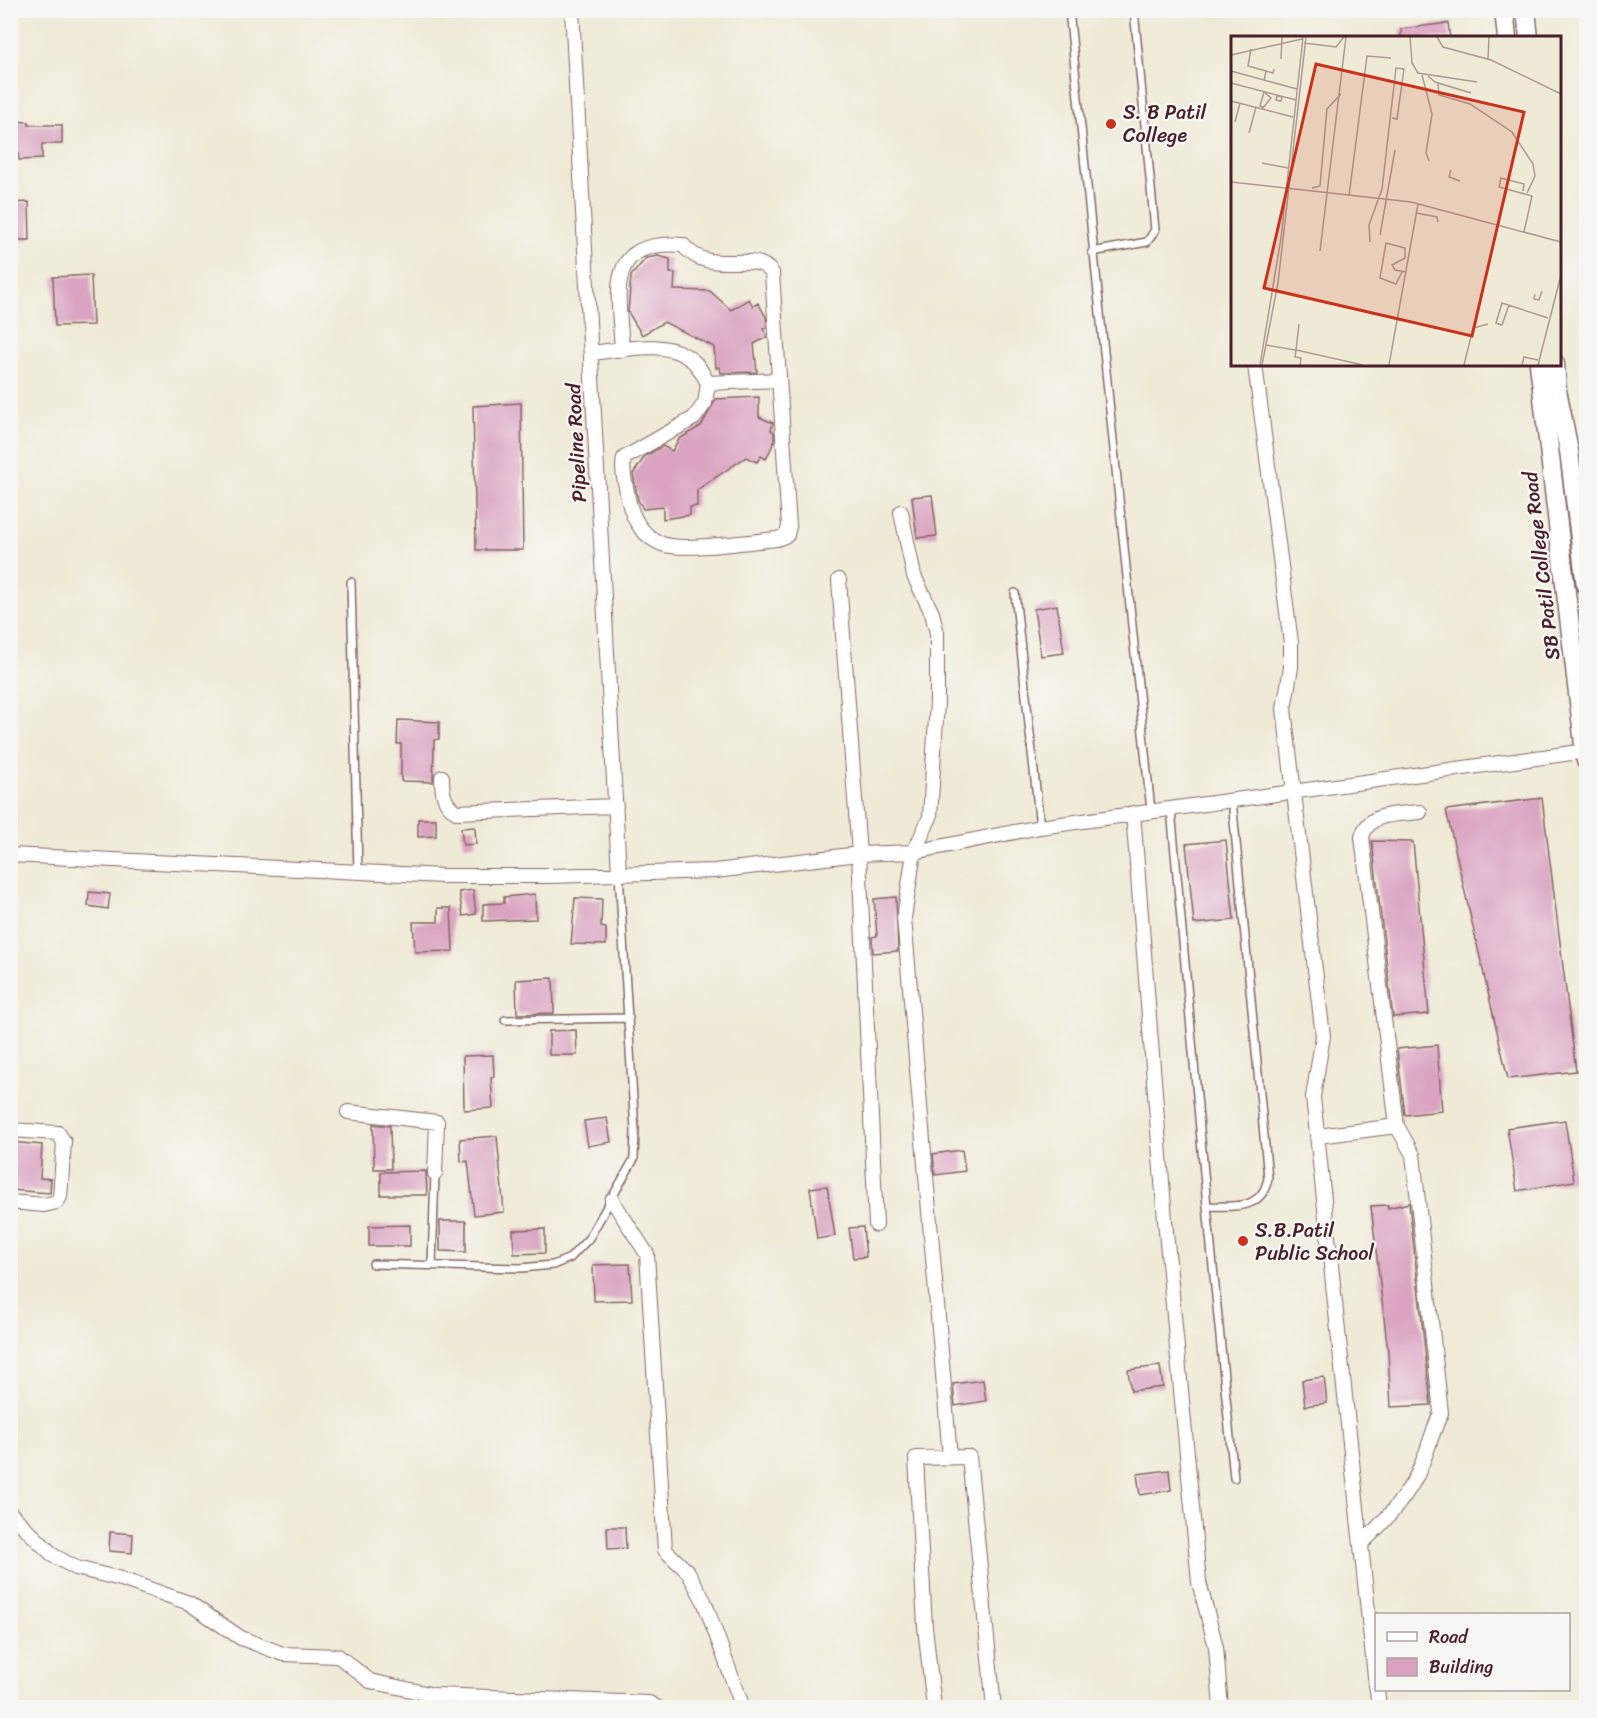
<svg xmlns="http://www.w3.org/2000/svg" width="1597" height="1718" font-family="Sriracha,sans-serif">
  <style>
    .building { fill: #daa3c1 }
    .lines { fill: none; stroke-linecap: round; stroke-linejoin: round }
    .service-casing { stroke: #846666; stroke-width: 10 }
    .minor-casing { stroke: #846666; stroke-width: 16 }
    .tertiary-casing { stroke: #846666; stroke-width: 21 }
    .service { stroke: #fff; stroke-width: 7 }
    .minor { stroke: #fff; stroke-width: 14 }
    .tertiary { stroke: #fff; stroke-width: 18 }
    .poi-dot { fill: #c8321e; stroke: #f6f6f2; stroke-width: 2 }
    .labels { text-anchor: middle; stroke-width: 4.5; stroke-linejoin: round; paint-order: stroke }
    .poi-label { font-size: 20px; fill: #4a1f2b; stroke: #f6f6f2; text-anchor: start }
    .street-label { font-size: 20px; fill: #4a1f2b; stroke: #f6f6f2 }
    .inset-road { fill: none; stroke: #ad9991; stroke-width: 1.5 }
    .view { fill: #c8321e; fill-opacity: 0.15; stroke: #c8321e; stroke-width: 3 }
    .inset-edge { fill: none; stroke: #4a1f2b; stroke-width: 3 }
  </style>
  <rect width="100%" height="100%" fill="#f6f6f2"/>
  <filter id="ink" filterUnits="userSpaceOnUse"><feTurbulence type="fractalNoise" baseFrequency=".0167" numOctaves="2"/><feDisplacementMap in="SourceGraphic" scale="12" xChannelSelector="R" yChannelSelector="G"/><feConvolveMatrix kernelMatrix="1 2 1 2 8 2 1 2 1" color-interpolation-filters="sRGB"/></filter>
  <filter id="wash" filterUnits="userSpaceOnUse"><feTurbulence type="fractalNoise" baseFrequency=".008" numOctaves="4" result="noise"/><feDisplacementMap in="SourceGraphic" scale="24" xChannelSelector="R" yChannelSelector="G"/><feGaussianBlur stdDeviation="1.35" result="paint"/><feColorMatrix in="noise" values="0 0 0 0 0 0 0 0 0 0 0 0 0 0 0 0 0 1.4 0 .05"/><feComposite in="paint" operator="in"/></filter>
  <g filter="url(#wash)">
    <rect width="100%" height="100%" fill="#efead5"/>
    <g id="blocks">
      <path class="building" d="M1448 23 1450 38H1401V29Z
        M10 121 29 122V125H62V144H42V159L19 160 18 151H10Z
        M29 202 30 240H10V203Z
        M658 256 670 259V273H675L674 290 710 291 731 310 749 299 753 306 758 303 766 317 767 328 763 329 767 337 754 344 757 372 721 373 720 367 716 368 714 347 664 322 642 335 628 312 631 276 646 258Z
        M91 275 93 325 55 326 53 277Z
        M759 397V417L773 423 771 430 774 432V442L766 459 761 456 757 462 746 457 697 490V506L690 507V515L663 519V507L643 509 638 500 633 474 645 456 663 446 672 451 679 439 701 426 716 399Z
        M521 403 523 550H476L473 406Z
        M932 495 937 536 917 538 912 497Z
        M1057 605 1064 653 1041 656 1034 609Z
        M398 720 439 722V739L434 740V745L433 782 401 781V744H397Z
        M1542 798 1576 1071 1508 1079 1446 810Z
        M418 819H436V836L418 837Z
        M475 827 476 844 463 845 461 828Z
        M1226 840 1234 920 1194 924 1186 844Z
        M1372 841 1413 842 1429 1014 1393 1017Z
        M473 890 476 914 463 916 459 892Z
        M89 892 110 894 108 909 88 906Z
        M535 894 536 919 483 921V904L504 903V897Z
        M896 897 898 951 873 953 872 937 877 936 874 899Z
        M575 898 602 899 601 927 606 928V945L571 944Z
        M438 908H451L453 951 415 952 413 922H438Z
        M553 978 554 1013 517 1014 516 980Z
        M576 1030 577 1055H549V1031Z
        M1437 1045 1442 1111 1405 1115 1397 1049Z
        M493 1055 494 1077 491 1078 493 1108 464 1110 463 1056Z
        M607 1118 611 1142 588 1146 584 1121Z
        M1565 1120 1574 1181 1517 1191 1507 1128Z
        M373 1124 390 1126 391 1169H374Z
        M497 1136 504 1212 474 1215 468 1161 461 1162 460 1139Z
        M10 1142 42 1145 40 1178 51 1179 50 1193 10 1190Z
        M962 1150 965 1171 935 1175 933 1154Z
        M426 1171 427 1195H381V1172Z
        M827 1186 835 1236 817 1239 810 1188Z
        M1409 1203 1431 1405 1391 1407 1388 1352 1371 1206 1388 1205V1208Z
        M440 1221H466V1252L440 1251Z
        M410 1225V1246H369V1226Z
        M863 1227 866 1257 853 1258 849 1228Z
        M545 1229V1253L514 1254 513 1230Z
        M630 1264 632 1300 594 1301 593 1265Z
        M1160 1366 1163 1387 1131 1391 1128 1370Z
        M1324 1377 1327 1403 1305 1406 1302 1380Z
        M983 1380 986 1401 955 1406 953 1384Z
        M1169 1470 1171 1490 1140 1495 1137 1474Z
        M607 1527H625L626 1548 608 1549Z
        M110 1532 133 1534 132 1553 109 1551Z"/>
    </g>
  </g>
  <g filter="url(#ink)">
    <use href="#blocks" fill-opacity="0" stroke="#846666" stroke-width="1.5"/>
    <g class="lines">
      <g class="service-casing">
        <path id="service" d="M1069 10 1151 811
          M1092 252 1147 242 1155 230 1134 10
          M351 582 358 872
          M1015 593 1040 827
          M1232 800 1268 1178C1262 1211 1234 1206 1207 1206L1234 1478
          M1171 809 1207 1206
          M505 1020 629 1018
          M373 1264 521 1268 553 1265 570 1258 589 1238 634 1159 635 1131 619 874
          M432 1265 435 1173"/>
      </g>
      <g class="minor-casing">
        <path id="minor" d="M572 10 619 873
          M591 353C622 350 669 337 695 363 700 368 704 377 708 383L705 403 694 418 624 458C621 471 626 485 628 498 632 518 642 536 662 544 682 552 753 541 777 539L787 535 789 526 772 273C753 247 711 279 683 245 603 239 619 293 622 350
          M1255 365 1291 643V667L1284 709 1323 1036 1313 1097 1376 1686
          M708 383 779 380
          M901 512 914 576 932 613 937 633V702L930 817 914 852 904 918 950 1457
          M839 580 859 854 876 1225
          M442 777C442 793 443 802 456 812L616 806
          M1133 813 1165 1220 1199 1582 1216 1647 1221 1708
          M10 855 443 876H549L715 871 859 854 914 852 1040 827 1586 751
          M348 1112 437 1122 435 1173
          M10 1130 58 1133 64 1142 60 1197 57 1202 44 1205 10 1202
          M1318 1136 1397 1126
          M612 1200 647 1254 665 1550 688 1572 704 1601 743 1708
          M10 1513 54 1556 76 1568 121 1579 189 1603 241 1638 283 1654 338 1656 370 1681 434 1695 649 1703 658 1708
          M1361 1544C1383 1523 1403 1502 1417 1475 1427 1455 1431 1434 1441 1413L1413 1155 1397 1126 1362 837C1369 811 1396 815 1420 812
          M1377 1690 1379 1708
          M934 1708 925 1627 916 1458 969 1457 994 1708"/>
      </g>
      <g class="tertiary-casing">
        <path id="tertiary" d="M1504 10 1507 38
          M1526 10 1529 38
          M1539 364 1586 761
          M1555 364 1557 390 1569 451 1586 586"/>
      </g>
      <use href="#service" class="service"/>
      <use href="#minor" class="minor"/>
      <use href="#tertiary" class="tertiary"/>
    </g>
  </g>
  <g class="poi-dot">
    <circle cx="1111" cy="124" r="6"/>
    <circle cx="1243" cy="1241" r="6"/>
  </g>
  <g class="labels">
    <g class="poi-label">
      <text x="1123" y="119">S. B Patil<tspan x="1123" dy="23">College</tspan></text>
      <text x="1255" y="1237">S.B.Patil<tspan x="1255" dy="23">Public School</tspan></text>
    </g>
    <g class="street-label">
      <text transform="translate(576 443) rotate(-93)" y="7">Pipeline Road</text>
      <text transform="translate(1541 566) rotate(-97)" y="7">SB Patil College Road</text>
    </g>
  </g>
  <g transform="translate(1231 36)">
    <rect width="330" height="330" fill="#efead5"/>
    <path class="inset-road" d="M179 1 181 27 187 37 246 46M206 1 212 11 260 24 330 58M73 7 105 11 113 1M20 13 17 30 35 35M0 19 71 3M50 23 51 1M257 23 258 1M0 35 66 53M191 39 201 78 195 117 198 125M197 40 204 46 240 57M33 45 35 35 42 37 43 33M0 47 65 64M207 47 208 59 239 68 281 96 302 128 304 140 296 157M46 60 51 61 50 65 45 64ZM0 65 62 81M31 73 40 62 33 56 29 70 32 71M4 86 9 67M18 97 25 71M31 127 57 132M220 134 218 141 229 145M0 146 180 166 330 206M81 152 89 150 96 73 110 58M292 155 293 148 270 142 268 151 301 160 293 196M118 160 136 20 160 22M185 177 206 181 207 186M149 199 164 114M139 206 138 189 151 153 165 32 173 33 166 83 161 82M89 215 115 1M171 236 165 248 149 242 155 207 174 212V222L161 229 164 234 175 236M304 258 303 263 308 264 311 255M278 269 271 289 265 287 271 267 317 282M68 288 65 314 132 329M35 309 65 314 64 321 70 322 69 329M29 329 50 202 72 1M31 329 47 247 75 1M158 329 187 168M233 329 242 292 257 288M291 329 293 321 307 324M307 329 330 239"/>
    <path class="view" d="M85 28 293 76 241 300 33 252Z"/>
    <rect width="330" height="330" class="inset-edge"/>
  </g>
  <rect width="1597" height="1718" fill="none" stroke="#f6f6f2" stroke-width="36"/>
  <rect x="1375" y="1613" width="195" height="78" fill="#f6f6f2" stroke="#b1a0a2" stroke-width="1.5"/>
  <rect x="1387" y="1632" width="30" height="9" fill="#ffffff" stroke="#b1a0a2" stroke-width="1.5"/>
  <text x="1429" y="1643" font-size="18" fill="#4a1f2b">Road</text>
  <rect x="1387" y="1658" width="30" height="18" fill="#daa3c1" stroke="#b1a0a2" stroke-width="1.5"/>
  <text x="1429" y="1673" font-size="18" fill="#4a1f2b">Building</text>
</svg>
